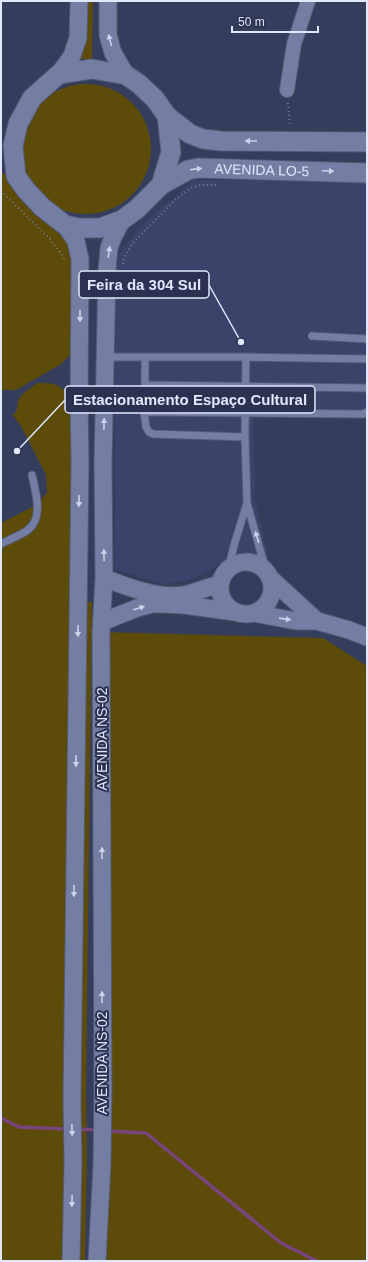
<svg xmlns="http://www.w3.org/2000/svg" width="368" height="1262" font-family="Arial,sans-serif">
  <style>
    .built { fill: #3a436a }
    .green { fill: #5d4b09 }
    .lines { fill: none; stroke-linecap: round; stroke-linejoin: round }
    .stream { stroke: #79457d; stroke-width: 3.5 }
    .service-casing { stroke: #535a75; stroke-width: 9 }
    .minor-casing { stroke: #535a75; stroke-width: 16 }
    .tertiary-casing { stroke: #535a75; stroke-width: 19 }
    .secondary-casing { stroke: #535a75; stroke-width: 21 }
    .path { stroke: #757d98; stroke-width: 2; stroke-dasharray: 1 3; stroke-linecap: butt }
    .service { stroke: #747ea2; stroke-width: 7 }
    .minor { stroke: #747ea2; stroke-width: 14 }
    .tertiary { stroke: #747ea2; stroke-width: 17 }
    .secondary { stroke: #747ea2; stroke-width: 19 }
    .oneway { fill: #cbd2ea }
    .labels { text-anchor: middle; stroke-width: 4; stroke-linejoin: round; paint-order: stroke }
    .street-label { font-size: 14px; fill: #e1e7fc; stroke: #2b3251 }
    .leader { fill: none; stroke: #e1e7fc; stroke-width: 1.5 }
    .callout-dot { fill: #e1e7fc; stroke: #2b3251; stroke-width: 1.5 }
    .callout { fill: #2b3251; stroke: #e1e7fc; stroke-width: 1.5 }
    .callout-label { font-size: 15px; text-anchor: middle; font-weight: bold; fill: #e1e7fc }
  </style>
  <rect width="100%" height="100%" fill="#353d5d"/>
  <path class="built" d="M194 180 367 181V412L253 411 255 500 269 558 243 555 221 563 209 571 189 580 162 584 115 569V273L120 253 139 228 155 213Z"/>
  <path class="green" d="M82 1H93L92 59H80Z
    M21 149a65 65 0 1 1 130 0a65 65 0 1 1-130 0Z
    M1 172 14 179 73 242 71 354 61 364 16 390H1Z
    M37 383C60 382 62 387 75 404L74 602H92L86 1091 87 1154 85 1261H1V523L34 506 47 493 46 475 22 428 13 415C20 408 16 406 19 399 22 393 31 388 37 383Z
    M101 632 323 638 367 666V1261H97Z"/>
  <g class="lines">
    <path class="stream" d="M1 1118 19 1127 67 1129
      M78 1129 97 1130
      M108 1131 146 1133 281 1243 317 1261"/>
    <g class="service-casing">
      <path id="service" d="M312 336 367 339
        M105 357H246L245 437 247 503 266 571
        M246 357 367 359
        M145 385V357
        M367 388 145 385 144 412 363 414 367 412
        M144 412 146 427 149 432 153 434 245 437
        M1 544C8 540 24 534 29 529 44 516 35 491 32 475
        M228 569 235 542 247 503"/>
    </g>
    <g class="minor-casing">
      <path id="minor" d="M287 90 294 44 308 1"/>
    </g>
    <g class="tertiary-casing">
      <path id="tertiary" d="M108 1V35L113 53 126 75
        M59 74 72 56 78 38 79 1
        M65 225 76 241 80 259 79 402 80 462 72 1099 73 1162 71 1261
        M220 588a26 26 0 1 1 52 0a26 26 0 1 1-52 0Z
        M104 578C127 587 159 599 184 595 196 592 208 587 220 584
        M270 578 317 621
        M253 613 296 621H317L349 630 367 637
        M102 622 137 608 152 604H163L184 605 235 612
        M97 1261 102 1164 103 1092 101 632 104 578 103 463 107 270 109 248 113 237 122 220"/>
    </g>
    <g class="secondary-casing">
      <g id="secondary">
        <path d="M92 69 126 75 139 84 155 99 167 116 171 152 161 185 137 209 122 220 100 228H79L65 225 42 207 26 190 16 176 13 146 18 124 32 98 59 74Z"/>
        <path d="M167 116 190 134 203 139 221 141 367 142"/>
        <path id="s1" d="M161 185 188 170 198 168 367 173"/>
      </g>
    </g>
    <path class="path" d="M288 103 290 126
      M1 191 50 239 63 256 65 261
      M123 264 124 258 132 244 175 200 191 188 200 185H219"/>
    <use href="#service" class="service"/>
    <use href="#minor" class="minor"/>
    <use href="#tertiary" class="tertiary"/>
    <use href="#secondary" class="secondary"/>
  </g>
  <defs><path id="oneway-solid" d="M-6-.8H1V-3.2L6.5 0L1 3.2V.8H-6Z"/></defs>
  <g class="oneway">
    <use href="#oneway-solid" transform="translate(110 40) rotate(-104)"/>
    <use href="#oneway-solid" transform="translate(251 141) rotate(-180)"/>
    <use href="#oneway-solid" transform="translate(196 169) rotate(-7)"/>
    <use href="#oneway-solid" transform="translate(328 171) rotate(2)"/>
    <use href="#oneway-solid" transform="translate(109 252) rotate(-82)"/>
    <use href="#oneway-solid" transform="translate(80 316) rotate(90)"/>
    <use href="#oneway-solid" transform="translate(104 424) rotate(-89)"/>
    <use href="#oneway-solid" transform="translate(79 501) rotate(91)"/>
    <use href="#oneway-solid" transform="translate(257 537) rotate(-107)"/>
    <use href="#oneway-solid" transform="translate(104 555) rotate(-91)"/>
    <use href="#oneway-solid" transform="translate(139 608) rotate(-18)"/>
    <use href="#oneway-solid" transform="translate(285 619) rotate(8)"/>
    <use href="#oneway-solid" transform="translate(78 631) rotate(91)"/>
    <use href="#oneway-solid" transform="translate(76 761) rotate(91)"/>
    <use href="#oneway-solid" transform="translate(102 853) rotate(-90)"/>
    <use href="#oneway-solid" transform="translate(74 891) rotate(91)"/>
    <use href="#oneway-solid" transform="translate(102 997) rotate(-90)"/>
    <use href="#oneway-solid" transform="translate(72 1130) rotate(89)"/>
    <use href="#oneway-solid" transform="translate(72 1201) rotate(91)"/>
  </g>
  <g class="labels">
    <g class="street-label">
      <text dy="5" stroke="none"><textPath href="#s1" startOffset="105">AVENIDA LO-5</textPath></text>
      <text transform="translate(102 739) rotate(-90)" y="5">AVENIDA NS-02</text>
      <text transform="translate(102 1063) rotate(-90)" y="5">AVENIDA NS-02</text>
    </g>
  </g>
  <path class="leader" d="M241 342L209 285M17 451L65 400"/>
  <g class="callout-dot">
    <circle cx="241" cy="342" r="4"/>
    <circle cx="17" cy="451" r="4"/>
  </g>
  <g class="callout">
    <rect x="79" y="271" width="130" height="27" rx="4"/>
    <rect x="65" y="386" width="250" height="27" rx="4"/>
  </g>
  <g class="callout-label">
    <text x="144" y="290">Feira da 304 Sul</text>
    <text x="190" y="405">Estacionamento Espaço Cultural</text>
  </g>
  <rect width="368" height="1262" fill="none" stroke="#e1e7fc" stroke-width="4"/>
  <path d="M232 26v6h86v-6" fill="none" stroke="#e1e7fc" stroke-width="2"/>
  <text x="238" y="26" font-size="12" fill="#e1e7fc" stroke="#2b3251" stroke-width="3" paint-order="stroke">50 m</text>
</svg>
